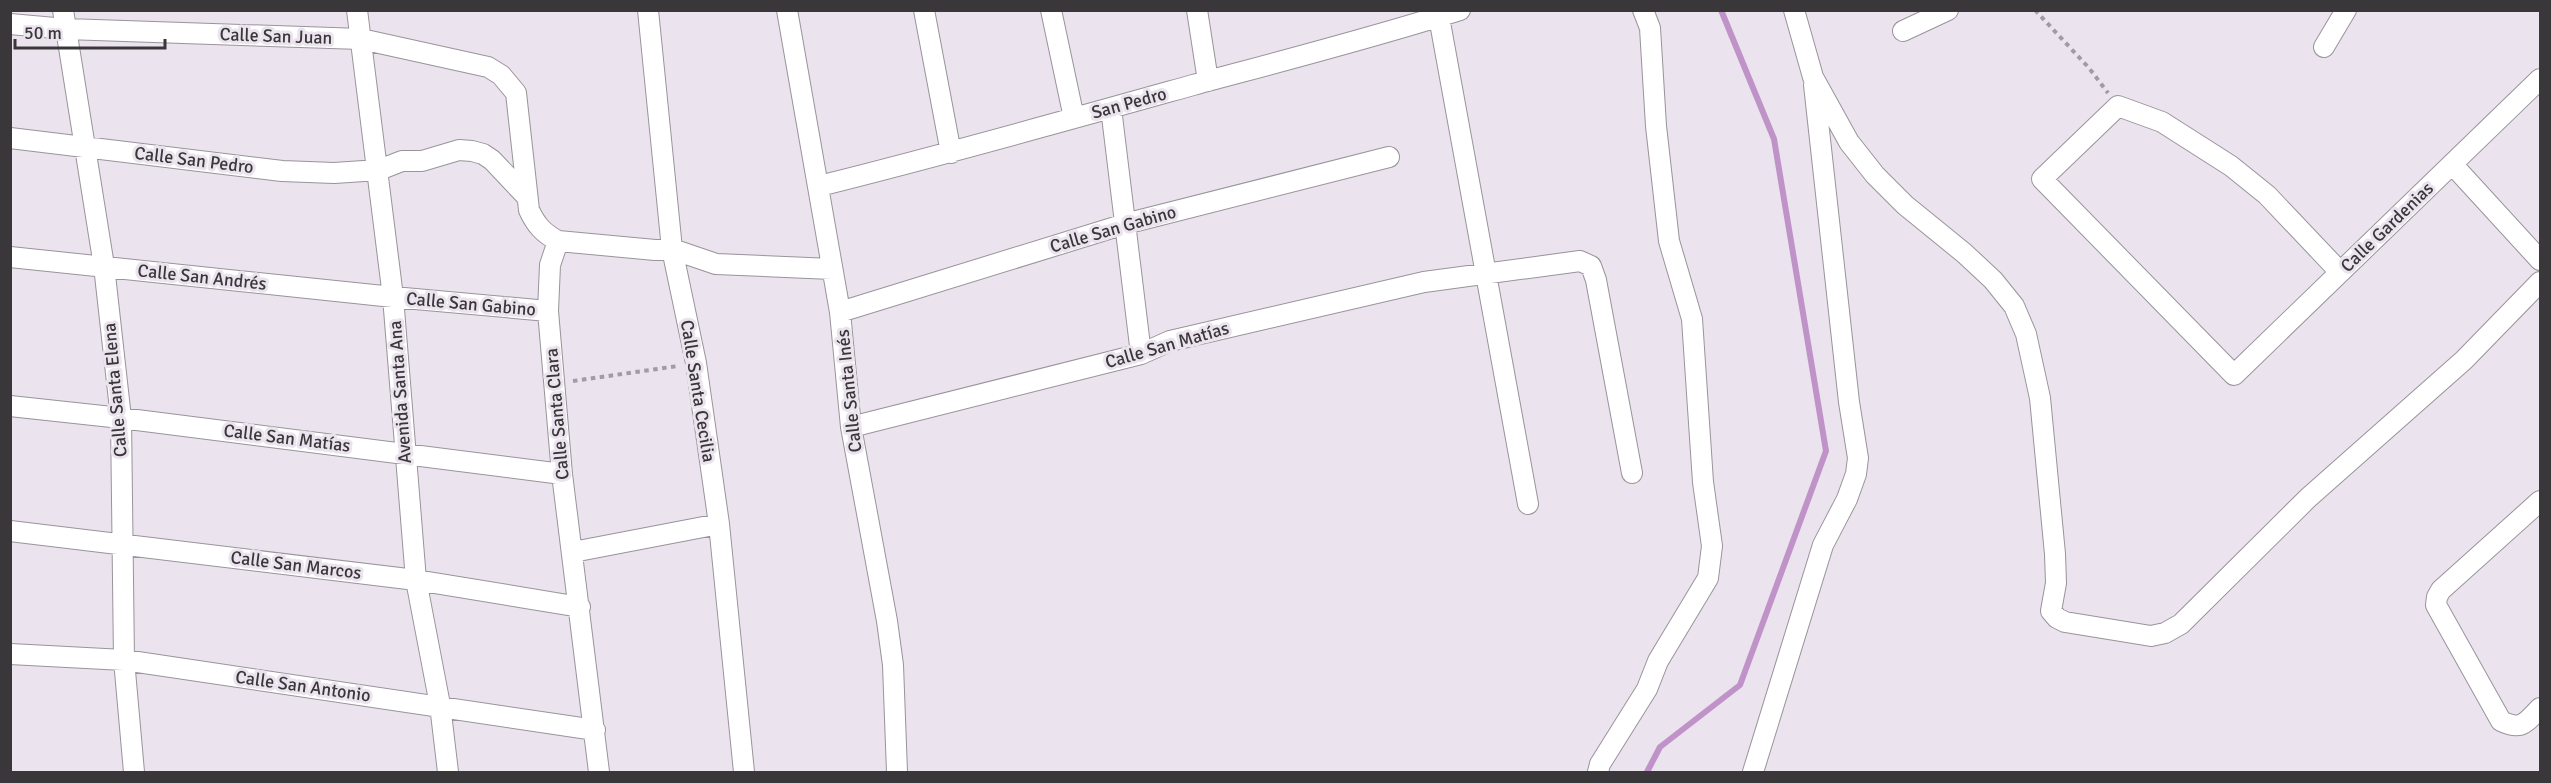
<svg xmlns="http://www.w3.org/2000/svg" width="2551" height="783" font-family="Signika,sans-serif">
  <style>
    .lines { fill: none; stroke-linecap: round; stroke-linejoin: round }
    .stream { stroke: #c093c8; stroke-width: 6 }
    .minor-casing { stroke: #9a939b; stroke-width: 22 }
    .path { stroke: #a19ba3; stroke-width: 4; stroke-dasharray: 4.5 4.5; stroke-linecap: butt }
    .minor { stroke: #fff; stroke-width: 20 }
    .labels { text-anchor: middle; stroke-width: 6; stroke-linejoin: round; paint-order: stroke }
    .street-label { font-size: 18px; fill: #3a373b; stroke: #ebe3ed }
  </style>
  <rect width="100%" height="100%" fill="#ebe3ed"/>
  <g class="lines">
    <path class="stream" d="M1647 772 1660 747 1740 685 1826 451 1774 139 1721 10"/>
    <g class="minor-casing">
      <path id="minor" d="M63 10 104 266 121 418 124 660 134 772
        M357 10 393 297 416 580 440 705 448 772
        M648 10 672 249 696 363 719 524 744 772
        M787 10 840 312 851 427 887 621 893 665 897 772
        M924 10 951 153
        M1051 10 1074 118
        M1197 10 1208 81
        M1794 10 1813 77 1849 142 1875 175 1905 205 1964 253 1993 280 2014 306 2026 334 2040 398 2055 554 2056 583 2051 611 2057 618 2065 622 2151 636 2165 633 2181 624 2308 498 2464 360 2540 282
        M1439 17 1528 504
        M10 24 66 29 361 39 488 67 501 75 516 93 529 210C536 225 543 233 558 241L550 265 548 311 562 474 599 772
        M1903 31 1948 10
        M2324 47 2346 10
        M1111 108 1141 354
        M10 138 282 171 334 173 379 170 402 161H422L459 150 472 151 483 154 492 160 527 197
        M2452 164 2540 260
        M819 186C944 155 1068 120 1193 85 1282 61 1372 38 1460 10
        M558 241 655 250 672 249 716 264 832 269
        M10 257 393 297 548 311
        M2340 272 2267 195 2231 166 2162 122 2118 106 2042 179 2234 375 2540 79
        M840 312 1125 224 1389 157
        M10 406 121 418 562 474
        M851 427 1141 354 1170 341 1424 282 1580 261 1591 266 1596 280 1632 473
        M2540 501 2441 590 2437 597 2436 605 2501 721C2522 731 2525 723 2540 708
        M10 531 416 580 580 607
        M573 552 719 524
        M10 654 124 660 595 730
        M1598 772 1600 764 1647 689 1658 661 1708 578 1712 546 1703 482 1692 319 1669 241 1656 126 1650 28 1643 10
        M1753 772 1823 545 1847 499 1856 474 1858 458 1849 402 1814 85"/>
    </g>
    <path class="path" d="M2035 10 2089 68 2108 93
      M573 381 678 366"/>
    <use href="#minor" class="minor"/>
  </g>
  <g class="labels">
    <g class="street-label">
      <text transform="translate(276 36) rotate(2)" y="6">Calle San Juan</text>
      <text transform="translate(1129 103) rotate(-15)" y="6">San Pedro</text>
      <text transform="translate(194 160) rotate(7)" y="6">Calle San Pedro</text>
      <text transform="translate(2387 227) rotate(-44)" y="6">Calle Gardenias</text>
      <text transform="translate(1113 229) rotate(-16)" y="6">Calle San Gabino</text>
      <text transform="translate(202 277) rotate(6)" y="6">Calle San Andrés</text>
      <text transform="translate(471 304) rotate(5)" y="6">Calle San Gabino</text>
      <text transform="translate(1167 345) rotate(-16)" y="6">Calle San Matías</text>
      <text transform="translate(115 390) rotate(-95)" y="6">Calle Santa Elena</text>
      <text transform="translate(698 391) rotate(81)" y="6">Calle Santa Cecilia</text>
      <text transform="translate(849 391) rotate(-96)" y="6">Calle Santa Inés</text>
      <text transform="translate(400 392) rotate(-94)" y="6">Avenida Santa Ana</text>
      <text transform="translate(557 414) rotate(-95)" y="6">Calle Santa Clara</text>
      <text transform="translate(287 438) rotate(7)" y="6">Calle San Matías</text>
      <text transform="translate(296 565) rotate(7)" y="6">Calle San Marcos</text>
      <text transform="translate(303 686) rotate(8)" y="6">Calle San Antonio</text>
    </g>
  </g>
  <rect width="2551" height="783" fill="none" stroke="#3a373b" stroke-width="24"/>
  <path d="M15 39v9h150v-9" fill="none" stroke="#3a373b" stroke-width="3"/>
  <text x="24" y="39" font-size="18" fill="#3a373b" stroke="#ebe3ed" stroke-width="4.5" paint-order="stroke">50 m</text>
</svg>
